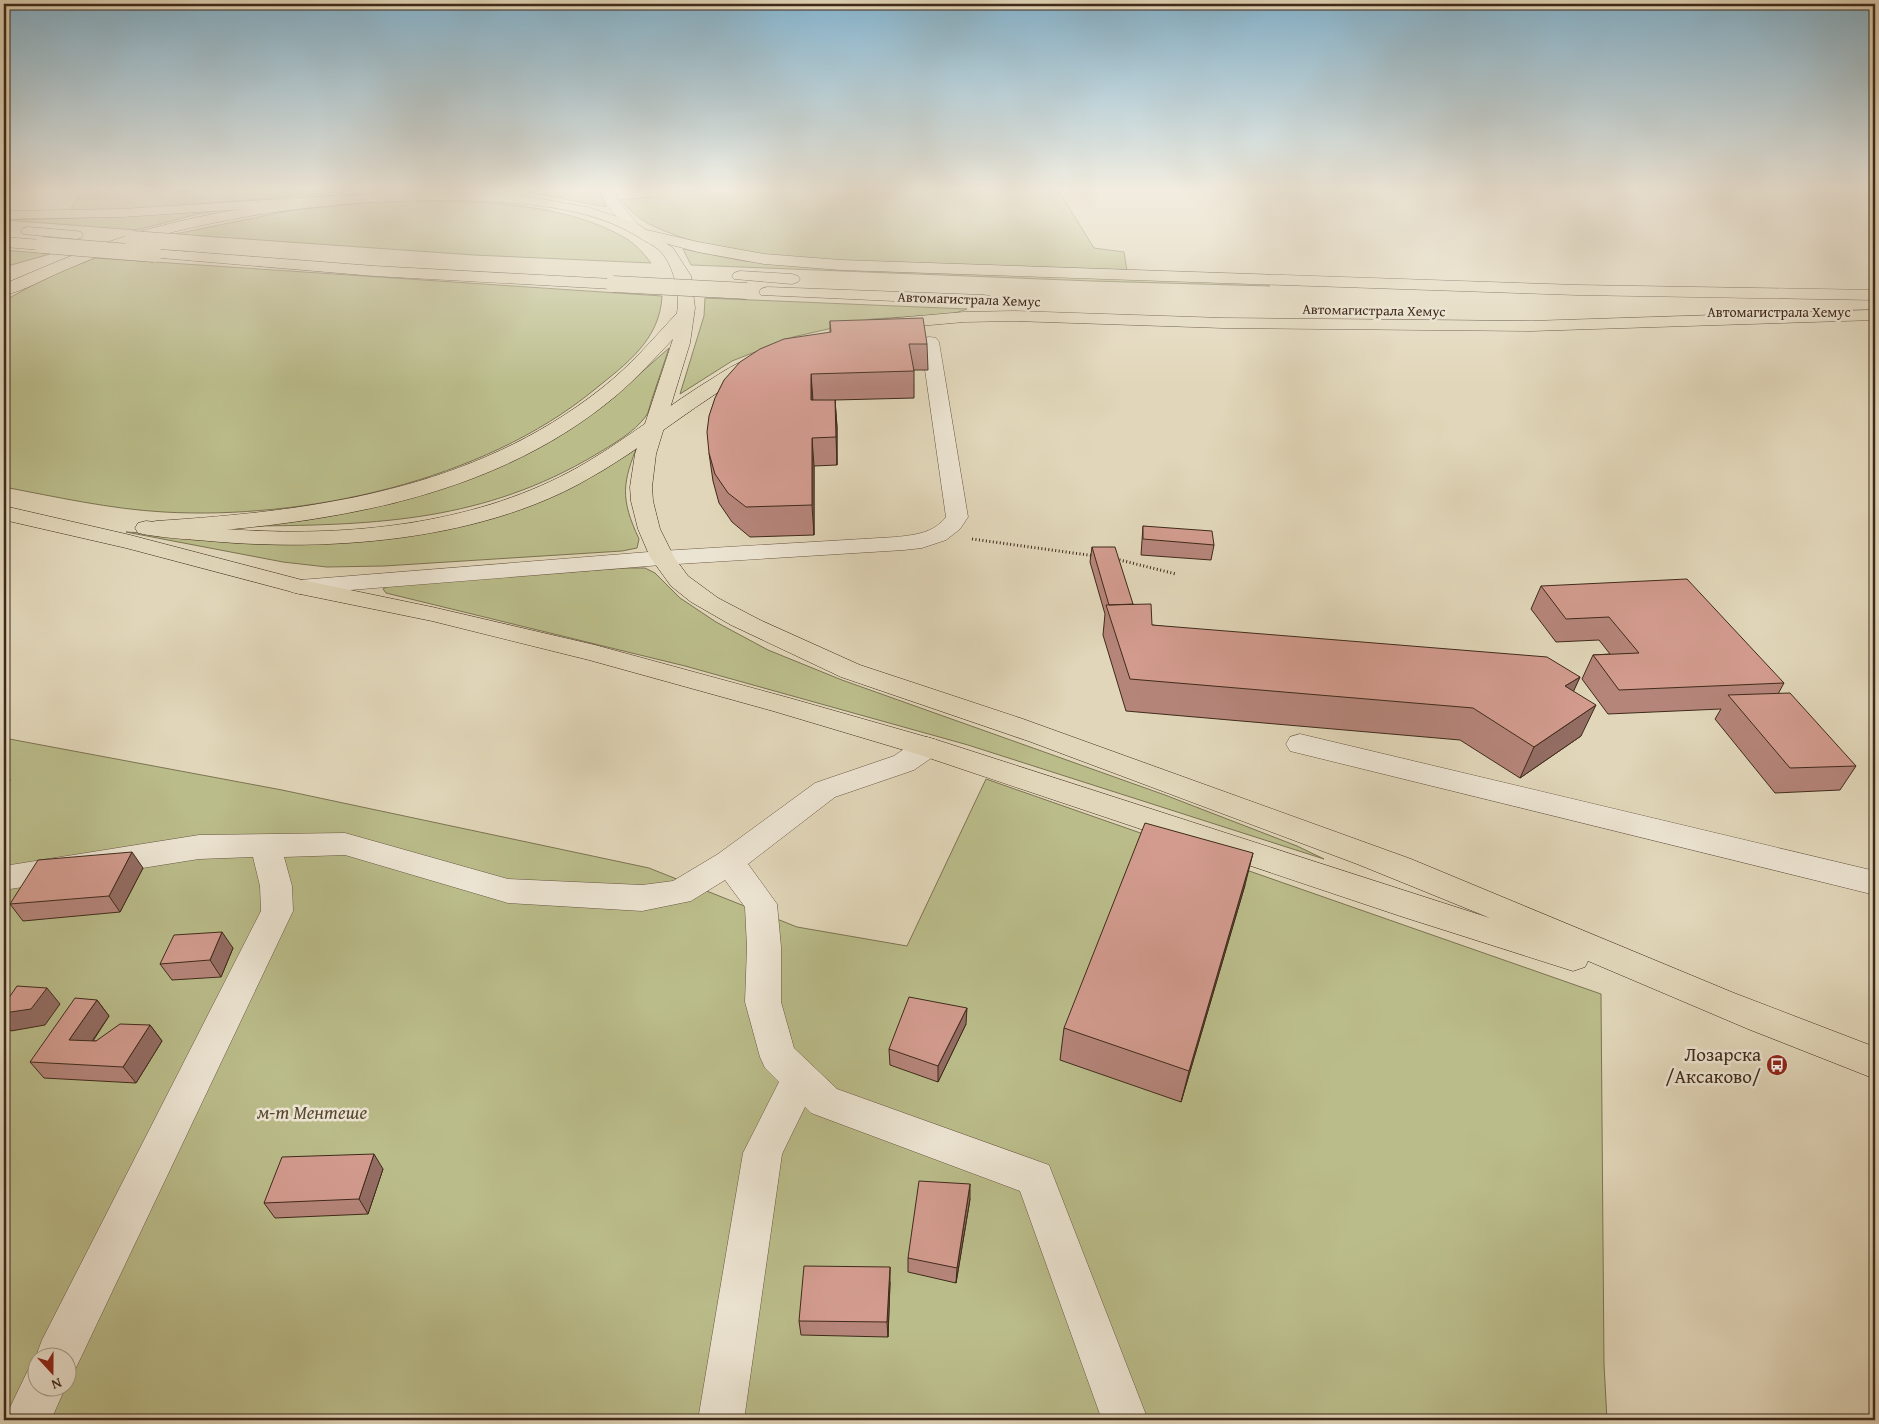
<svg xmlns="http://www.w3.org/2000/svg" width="1879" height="1424" font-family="'Gentium Book Plus',serif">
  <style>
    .green { fill: #babc8a; stroke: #7c7352; fill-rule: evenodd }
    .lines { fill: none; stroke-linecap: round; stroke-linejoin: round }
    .minor-casing { stroke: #685542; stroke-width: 1 }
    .major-casing { stroke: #3f2a1a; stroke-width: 1 }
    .highway-casing { stroke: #3f2a1a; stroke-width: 1 }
    .path { stroke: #3f2a1a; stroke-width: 3; stroke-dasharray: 1 2.5; stroke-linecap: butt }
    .minor { fill: #ece4d2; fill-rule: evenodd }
    .major { fill: #e1d6b9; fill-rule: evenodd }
    .highway { fill: #e1d6b9; fill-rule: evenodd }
    .highway-bridge-casing { stroke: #3f2a1a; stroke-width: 17; stroke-linecap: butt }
    .highway-bridge { stroke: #e1d6b9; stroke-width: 16 }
    .wall { fill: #b5857a; stroke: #3f2a1a }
    .shaded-wall { fill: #936c63; stroke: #3f2a1a }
    .building { fill: #d29b8e; stroke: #3f2a1a }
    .labels { text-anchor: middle; stroke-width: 5; stroke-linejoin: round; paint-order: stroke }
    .far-street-label { font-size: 14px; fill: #3f2a1a; stroke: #ece4d2 }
    .near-poi-label { font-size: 19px; fill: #3f2a1a; stroke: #ece4d2; text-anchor: end }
    .near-park-label { font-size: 19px; font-style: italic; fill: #584730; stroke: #ece4d2 }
  </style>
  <rect width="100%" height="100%" fill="#e1d6b9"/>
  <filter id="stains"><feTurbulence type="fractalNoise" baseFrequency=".004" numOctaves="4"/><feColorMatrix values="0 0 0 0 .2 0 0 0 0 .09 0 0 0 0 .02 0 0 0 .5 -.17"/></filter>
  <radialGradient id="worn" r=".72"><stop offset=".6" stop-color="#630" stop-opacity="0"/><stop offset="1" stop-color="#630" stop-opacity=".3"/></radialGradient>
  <path class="green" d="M83 188H381L157 208 69 212Z
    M477 188H599L606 207 544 195Z
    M736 188H1057L1094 248 1124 252 1127 271C1063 269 998 266 934 264 845 261 730 264 649 224 638 218 629 209 620 200L660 196 661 192Z
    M385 201C460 200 560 199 627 239 636 245 644 254 651 263L474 255 175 234 293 210Z
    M233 208 198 214 137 230 4 220 108 217Z
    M683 249 744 261 797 266 1259 283 1270 286 1092 281 691 265Z
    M4 250 50 254 4 267Z
    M95 258 662 296C660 340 626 364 594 390 483 481 305 520 164 512 110 509 57 497 4 487V301L49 276Z
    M705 298 967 309 952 314 872 319 793 337 732 361 680 394 704 316Z
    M669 348C663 365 658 382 652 399 650 404 649 412 646 416 635 432 610 446 595 455 484 521 378 525 254 526L307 520 395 503 618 393Z
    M639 442C622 483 620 498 639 539L637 548 622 551 384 566 327 567 283 562 126 532 280 541 466 521Z
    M625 568H645L655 573 680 598 716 622 768 650 842 680 1165 795 1297 846 1324 859 968 745 685 666 386 593 383 589 390 585Z
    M4 738 282 790 649 868 797 927 907 946 986 779 1601 994 1604 1364 1607 1420H4ZM38 1356H68V1386H38Z"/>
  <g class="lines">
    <g class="minor-casing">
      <path id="minor" d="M413 188H452L445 192 382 200 375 196 382 192Z
        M600 188H614L619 202 639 226 637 229H627L605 203Z
        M930 337 936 338 939 342 968 517 960 529 946 540 922 548 904 550 661 565 300 594 291 592 288 587 291 582 300 580 661 551 896 537C915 535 934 533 946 517L921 342 924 338Z
        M1300 734 1875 871V895L1290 751 1286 744 1290 737Z
        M927 737 937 740 941 747 937 754 914 770 835 797 748 864 777 904 781 947V1002L794 1048 837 1089 1049 1165 1148 1420H1102L1020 1191 811 1113 805 1107 782 1154 744 1420H698L743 1153 779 1082 765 1068 760 1057 745 1002 747 947 745 907 725 880 691 901 642 911 508 903 345 855 284 857 292 886 293 911 74 1372 68 1374V1356H38V1360L36 1356 42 1340 261 911 260 886 253 857 199 859 4 890V866L199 835 345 833 508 879 642 885 673 881 718 854 815 783 894 756 917 740Z
        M38 1366V1386H66L51 1420H4L28 1370Z"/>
    </g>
    <g class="major-casing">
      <path id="major" d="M447 192 517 195 587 207 636 223 673 248 691 276 695 308 690 343 656 454 652 487 653 501 660 529 674 557 688 576 718 598 760 620 860 665 1023 719 1411 859 1734 993 1875 1047V1079L1748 1029 1588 961 1585 967 1573 971 1400 916 917 754 773 711 589 660 432 621 300 594 126 548 4 520V506L130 535 302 580 432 607 595 645 793 699 937 740 1490 918 1357 864 1031 742 841 677 731 625 691 602 671 586 650 557 638 529 631 501 630 487 635 454 673 339C655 358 637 378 617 395 489 503 316 525 156 535L148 533 145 528 148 523 156 521C315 511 473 490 602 388 630 366 653 339 677 313 680 294 674 264 659 250 654 245 646 242 640 238 595 209 536 204 484 201 379 197 275 207 173 232 136 242 99 255 63 271 44 279 24 291 4 295V284C49 265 95 245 142 231 241 203 344 192 447 192Z"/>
    </g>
    <g class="highway-casing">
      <path id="highway" d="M345 195 352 199 350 202 122 217 4 219V211L122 209Z
        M28 227 76 231 81 232 83 235 81 238 76 239 23 234 21 231 23 228Z
        M647 230 698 242 764 254 841 260 1577 285 1875 290V300L1577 295 841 270 764 264 698 252 642 237 640 234 642 231Z
        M4 237 42 240 47 242 50 245 47 248 42 250 4 247Z
        M154 249 374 266 613 279 619 281 621 284 619 287 613 289 374 276 149 257 146 254 149 251Z
        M740 271 792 274 798 276 800 279 798 282 792 284 734 279 732 276 734 273Z
        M767 287 984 295 990 296 992 300 990 304 984 305 761 295 759 292 761 289Z
        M1875 310V320L1531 331 1223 328 1014 321 964 322 885 329 879 328 876 324 879 320 885 319 964 312 1014 311 1223 318 1531 321Z
        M760 355 766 356 769 360 766 364C700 398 645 449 579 484 473 541 327 552 209 541 186 539 161 538 138 533L135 528 138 523 146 521C185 525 224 530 263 531 372 535 492 519 587 462 631 436 670 404 713 378 727 369 743 359 760 355Z"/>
    </g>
    <path class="path" d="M972 539 1095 556
      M1116 559 1176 574"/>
    <use href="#minor" class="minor"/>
    <use href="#major" class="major"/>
    <use href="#highway" class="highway"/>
    <g class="highway-bridge-casing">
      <path id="highway-bridge" d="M132 239 188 243
        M42 245 154 254
        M613 284 747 291"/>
    </g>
    <use href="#highway-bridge" class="highway-bridge"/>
  </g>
  <path class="wall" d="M830 321 927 344 928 370H914V398L835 400 837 427V465L814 466V535L750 537 732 522 719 503 713 481 709 453 830 332Z
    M1143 526 1214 545 1211 560 1141 555Z
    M1092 547 1133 604 1152 625 1580 677 1573 691 1581 736 1520 778 1460 740 1126 711 1103 635 1105 614 1090 562Z
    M1541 586 1784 683 1778 694 1856 766 1840 790 1775 793 1715 719 1721 709 1608 714 1582 679 1593 655 1610 654 1599 640 1556 642 1531 609Z
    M143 868 120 912 23 921 10 904Z
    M1245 885 1181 1102 1060 1060 1064 1028Z
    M233 948 221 977 172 980 160 964Z
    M97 1000 109 1016 93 1041H96L150 1025 162 1041 136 1083 44 1078 30 1062Z
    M966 1024 938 1082 890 1065 889 1049Z
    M383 1169 368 1214 275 1218 264 1203Z
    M970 1199 956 1283 908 1272V1258Z
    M890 1282 888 1337 801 1335 799 1321Z"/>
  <path class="shaded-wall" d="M811 374 813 401 811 400Z
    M835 400 837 427V465L836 437Z
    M812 438 814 466V535L812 505Z
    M1580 677 1566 708 1565 686Z
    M1596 705 1581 736 1520 778 1534 747Z
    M4 770 10 780 4 791Z
    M132 852 143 868 120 912 109 896Z
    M1253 853 1245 885 1181 1102 1189 1071Z
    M222 932 233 948 221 977 210 960Z
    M47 988 60 1004 45 1025 11 1031 4 1022V1013Z
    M97 1000 109 1016 82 1056 69 1040Z
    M967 1008 966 1024 938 1082V1066Z
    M150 1025 162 1041 136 1083 123 1067Z
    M374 1154 383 1169 368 1214 359 1199Z
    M970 1184V1199L956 1283 957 1268Z
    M890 1267V1282L888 1337 887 1322Z"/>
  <path class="building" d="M923 318 927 344H909L914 371 811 374V400H835L836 437 812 438V505L746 507 728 493 715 474 709 453 707 432 709 416 715 398 724 380 740 362 760 349 784 339 831 332 830 321Z
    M1143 526 1212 531 1214 545 1143 539Z
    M1092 547H1115L1133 604 1109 605Z
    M1687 579 1784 683 1619 690 1593 655 1639 653 1609 617 1566 619 1541 586Z
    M1151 604 1152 625 1547 657 1580 677 1565 686 1596 705 1534 747 1473 708 1130 679 1106 605Z
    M1790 693 1856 766 1790 768 1728 695Z
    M1145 823 1253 853 1189 1071 1064 1028Z
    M132 852 109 896 10 904 38 860Z
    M222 932 210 960 160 964 174 935Z
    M17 986 47 988 31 1009 4 1013V1005Z
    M909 997 967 1008 938 1066 889 1049Z
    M75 998 97 1000 69 1040 96 1041 120 1024 150 1025 123 1067 30 1062Z
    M374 1154 359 1199 264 1203 282 1157Z
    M919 1181 970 1184 957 1268 908 1258Z
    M804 1266 890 1267 887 1322 799 1321Z"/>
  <linearGradient id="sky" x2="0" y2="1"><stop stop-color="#86b6d1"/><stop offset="0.49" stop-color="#f2ede0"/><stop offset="1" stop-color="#f2ede0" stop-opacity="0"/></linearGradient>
  <rect width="1879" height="387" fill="url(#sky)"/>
  <defs>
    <g id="bus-disc" transform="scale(1.125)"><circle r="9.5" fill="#8f2418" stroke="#ece4d2"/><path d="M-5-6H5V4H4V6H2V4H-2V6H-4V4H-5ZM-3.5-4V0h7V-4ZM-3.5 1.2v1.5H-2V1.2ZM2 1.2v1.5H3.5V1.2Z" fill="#fff"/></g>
  </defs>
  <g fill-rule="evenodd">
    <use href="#bus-disc" x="1777" y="1065"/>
  </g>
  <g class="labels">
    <g class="far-street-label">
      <text transform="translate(969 299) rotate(2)" y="5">Автомагистрала Хемус</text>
      <text transform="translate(1374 310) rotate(1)" y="5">Автомагистрала Хемус</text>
      <text x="1779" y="317">Автомагистрала Хемус</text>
    </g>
    <g class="near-poi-label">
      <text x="1761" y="1061">Лозарска<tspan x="1761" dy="22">/Аксаково/</tspan></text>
    </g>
    <g class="near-park-label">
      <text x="312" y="1119">м-т Ментeше</text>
    </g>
  </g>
  <rect width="1879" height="1424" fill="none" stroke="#e1d6b9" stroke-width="20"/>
  <rect x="5" y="5" width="1869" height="1414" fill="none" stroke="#3f2a1a" stroke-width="2.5"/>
  <rect x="10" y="10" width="1859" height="1404" fill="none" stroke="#3f2a1a"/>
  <g transform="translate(52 1372) rotate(159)"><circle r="24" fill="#ece4d2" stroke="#a79a88"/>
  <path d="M0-4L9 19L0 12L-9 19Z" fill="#8f2418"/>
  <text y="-8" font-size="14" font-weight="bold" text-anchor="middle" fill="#3f2a1a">N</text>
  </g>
  <rect width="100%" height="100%" filter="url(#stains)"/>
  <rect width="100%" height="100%" fill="url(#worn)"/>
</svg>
